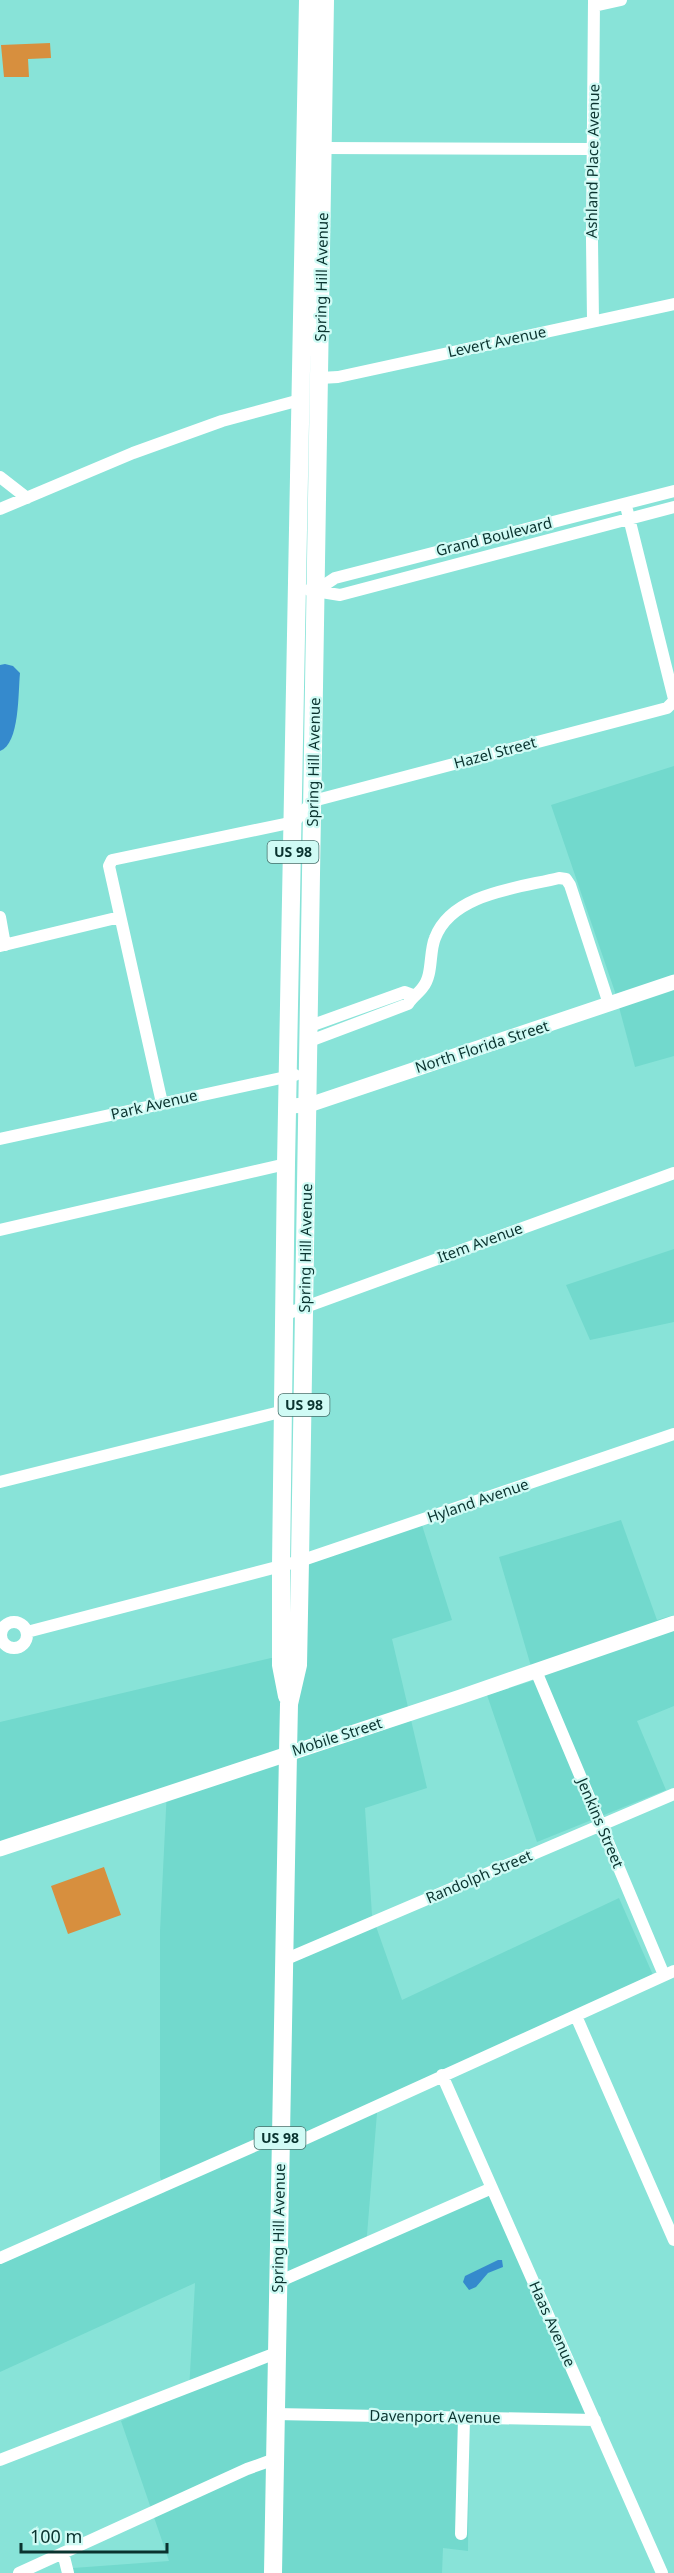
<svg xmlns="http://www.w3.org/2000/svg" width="674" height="2573" font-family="'Noto Sans',sans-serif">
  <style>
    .built { fill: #72d9cd }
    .green { fill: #d78f3e }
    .water { fill: #358acd }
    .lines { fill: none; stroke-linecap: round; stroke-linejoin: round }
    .minor { stroke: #fff; stroke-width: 12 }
    .tertiary { stroke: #fff; stroke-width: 15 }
    .primary { stroke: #fff; stroke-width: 18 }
    .labels { text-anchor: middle; stroke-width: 4.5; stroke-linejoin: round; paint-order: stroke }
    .shield { fill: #d0fbf5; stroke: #456f6a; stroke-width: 1.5 }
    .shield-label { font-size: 14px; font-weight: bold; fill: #0a332f }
    .street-label { font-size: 15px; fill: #0a332f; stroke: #d0fbf5 }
  </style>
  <rect width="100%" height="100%" fill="#88e3d8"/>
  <path class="built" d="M674 766V1056L635 1067 615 992 551 805Z
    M674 1249V1322L590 1340 566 1285Z
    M621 1520 657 1620 674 1615V1706L637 1721 666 1790 537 1842 487 1695 535 1680 499 1557Z
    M422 1525 452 1620 392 1639 427 1788 365 1808 372 1915 402 2000 619 1898 653 1975 378 2101 366 2247 489 2195 589 2416 469 2412 468 2551 443 2548 442 2573H73V2568L169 2561 121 2421 189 2391 195 2283 0 2372V2264L165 2192 160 2177V1931L167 1789 0 1843V1722L271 1658H303L305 1563Z"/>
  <path class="green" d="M50 43 51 58 28 59 29 77H4L1 45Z
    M104 1867 121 1915 68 1934 51 1886Z"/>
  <path class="water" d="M5 664 13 666 20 673C18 692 20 744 0 751V665Z
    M498 2260H502L503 2267 488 2273 476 2287 469 2290 463 2282 465 2276Z"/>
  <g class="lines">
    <path class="minor" d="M594 6 621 0
      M324 148 593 149
      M593 321 592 240 594 0
      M320 378 338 377 674 304
      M0 477 27 498
      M0 509 133 453 222 421 300 400
      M627 510 674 699
      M309 590 340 595 674 507
      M317 590 335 578 674 491
      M0 917 5 945
      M0 946 120 917
      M310 1026 405 992 413 995
      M310 1041 408 1004C412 997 419 993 423 987 433 975 429 952 435 938 452 893 519 888 559 878L566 879 570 885 609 1004
      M162 1103 109 866 112 860 294 822 313 801 667 708 674 701
      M0 1139 295 1075
      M0 1230 286 1164
      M286 1314 674 1173
      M0 1482 288 1410
      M1 1635a13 13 0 1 1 26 0a13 13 0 1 1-26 0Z
      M27 1632 300 1561 674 1434
      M536 1671 664 1975
      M284 1960 674 1794
      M576 2016 674 2240
      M442 2075 662 2573
      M0 2258 263 2142 300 2141 674 1971
      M278 2282 492 2188
      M275 2414 595 2420
      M0 2460 276 2353
      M461 2534 464 2418
      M63 2553 68 2573
      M19 2573 247 2469 275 2459"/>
    <path class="tertiary" d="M289 1106 309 1105 674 982
      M0 1849 460 1697 674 1623"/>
    <path class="primary" d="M287 1696 281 1665V1566L286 1164 308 0
      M273 2573 288 1753 289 1704 298 1665 300 1561 325 0"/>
  </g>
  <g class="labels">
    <g class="shield">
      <rect x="267.5" y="841" width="51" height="22" rx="4.5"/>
      <rect x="278.5" y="1394" width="51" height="22" rx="4.5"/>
      <rect x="254.5" y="2127" width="51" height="22" rx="4.5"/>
    </g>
    <g class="shield-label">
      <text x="293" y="857">US 98</text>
      <text x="304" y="1410">US 98</text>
      <text x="280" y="2143">US 98</text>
    </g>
    <g class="street-label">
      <text transform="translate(593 161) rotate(-89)" y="5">Ashland Place Avenue</text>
      <text transform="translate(322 277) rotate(-89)" y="5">Spring Hill Avenue</text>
      <text transform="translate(497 342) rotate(-12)" y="5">Levert Avenue</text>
      <text transform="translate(494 537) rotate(-14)" y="5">Grand Boulevard</text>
      <text transform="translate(495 753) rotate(-15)" y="5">Hazel Street</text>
      <text transform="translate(314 762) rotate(-89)" y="5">Spring Hill Avenue</text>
      <text transform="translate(482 1047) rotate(-18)" y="5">North Florida Street</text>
      <text transform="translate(154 1105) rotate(-13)" y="5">Park Avenue</text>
      <text transform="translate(480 1243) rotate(-20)" y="5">Item Avenue</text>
      <text transform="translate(306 1248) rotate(-89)" y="5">Spring Hill Avenue</text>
      <text transform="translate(478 1501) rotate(-19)" y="5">Hyland Avenue</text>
      <text transform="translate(337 1737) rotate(-18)" y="5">Mobile Street</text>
      <text transform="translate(600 1823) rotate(67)" y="5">Jenkins Street</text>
      <text transform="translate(479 1877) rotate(-23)" y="5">Randolph Street</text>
      <text transform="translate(279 2228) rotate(-89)" y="5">Spring Hill Avenue</text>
      <text transform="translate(552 2324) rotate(66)" y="5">Haas Avenue</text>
      <text transform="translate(435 2417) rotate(1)" y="5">Davenport Avenue</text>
    </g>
  </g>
  <path d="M21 2543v9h146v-9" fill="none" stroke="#0a332f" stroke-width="3"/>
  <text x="30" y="2543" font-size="18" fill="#0a332f" stroke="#d0fbf5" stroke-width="4.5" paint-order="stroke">100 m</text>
</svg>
